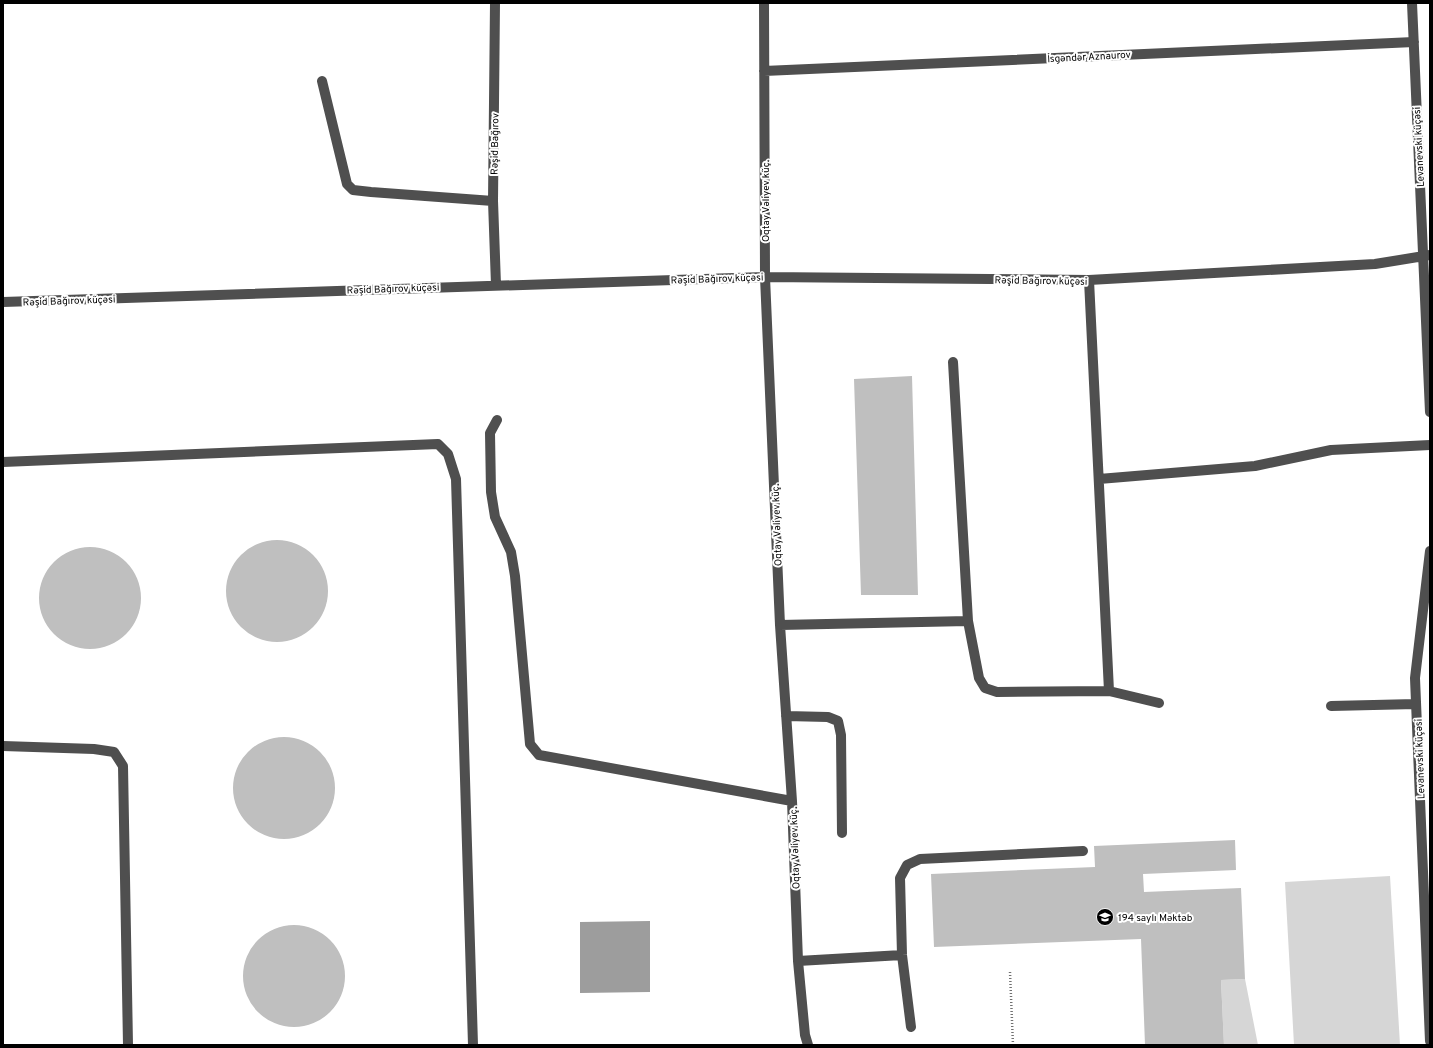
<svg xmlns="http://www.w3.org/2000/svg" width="1433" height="1048" font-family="Overpass,sans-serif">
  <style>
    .green { fill: #d6d6d6 }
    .water { fill: #9d9d9d }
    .building { fill: #bfbfbf }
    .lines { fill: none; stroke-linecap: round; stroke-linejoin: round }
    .path { stroke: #717171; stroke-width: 2.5; stroke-dasharray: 1 2; stroke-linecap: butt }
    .minor { stroke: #4f4f4f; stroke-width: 10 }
    .labels { text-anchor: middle; stroke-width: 4; stroke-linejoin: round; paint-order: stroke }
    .street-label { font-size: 10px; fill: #000; stroke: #fff }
    .poi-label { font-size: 10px; fill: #000; stroke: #fff; text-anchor: start }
  </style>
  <rect width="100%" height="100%" fill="#fff"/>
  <path class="green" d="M1390 876 1400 1045H1294L1285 882Z
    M1245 979 1258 1045H1224L1221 980Z"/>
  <path class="water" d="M650 921V992L580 993V922Z"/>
  <path class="building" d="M912 376 918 595H861L854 379Z
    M226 591a51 51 0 1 1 102 0a51 51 0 1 1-102 0Z
    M39 598a51 51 0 1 1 102 0a51 51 0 1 1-102 0Z
    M233 788a51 51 0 1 1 102 0a51 51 0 1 1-102 0Z
    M1235 840 1236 870 1143 874 1144 892 1241 888 1245 979 1221 980 1224 1045H1145L1141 939 934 947 931 874 1095 867 1094 846Z
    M243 976a51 51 0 1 1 102 0a51 51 0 1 1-102 0Z"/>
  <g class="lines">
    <path class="path" d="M1010 972 1013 1045"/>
    <path class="minor" d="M495 3 493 201 496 285
      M764 3 765 277 780 625 792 801 798 961 805 1035 808 1045
      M1412 3 1430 412
      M764 71 1414 42
      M322 81 347 184 353 190 371 192 493 201
      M1089 280 1109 691
      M3 302 765 277 1089 280 1375 264 1430 255
      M953 362 968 621 979 678 985 688 997 692 1109 691 1159 703
      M497 420 490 433 491 492 495 517 511 552 515 576 530 744 539 755 792 801
      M3 462 438 444 448 454 456 479 473 1045
      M1099 479 1255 466 1331 450 1430 445
      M1430 551 1415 678 1430 1041
      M780 625 968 621
      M1331 706 1416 704
      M786 716 828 717 838 721 841 735 842 833
      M3 746 94 749 114 752 123 766 128 1045
      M798 961 902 955
      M911 1027 902 955 900 878 907 865 920 859 1083 851"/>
  </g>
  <defs>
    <g id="school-disc" transform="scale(0.9)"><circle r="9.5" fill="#000" stroke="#fff"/><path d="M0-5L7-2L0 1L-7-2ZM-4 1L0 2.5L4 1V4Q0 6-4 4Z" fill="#fff"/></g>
  </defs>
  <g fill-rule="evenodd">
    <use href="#school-disc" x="1105" y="917"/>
  </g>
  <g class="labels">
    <g class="street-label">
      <text transform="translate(1089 56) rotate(-3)" y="4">İsgəndər Aznaurov</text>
      <text transform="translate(494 144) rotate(-89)" y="4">Rəşid Bağırov</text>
      <text transform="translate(1418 147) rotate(-93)" y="4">Levanevski küçəsi</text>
      <text transform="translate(765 201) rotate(-90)" y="4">Oqtay Vəliyev küç.</text>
      <text transform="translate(717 278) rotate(-2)" y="4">Rəşid Bağırov küçəsi</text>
      <text transform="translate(1041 280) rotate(1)" y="4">Rəşid Bağırov küçəsi</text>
      <text transform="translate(393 288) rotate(-2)" y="4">Rəşid Bağırov küçəsi</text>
      <text transform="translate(69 300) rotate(-2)" y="4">Rəşid Bağırov küçəsi</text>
      <text transform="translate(776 525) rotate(-92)" y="4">Oqtay Vəliyev küç.</text>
      <text transform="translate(1419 759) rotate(-92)" y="4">Levanevski küçəsi</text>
      <text transform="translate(794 848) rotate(-92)" y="4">Oqtay Vəliyev küç.</text>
    </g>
    <g class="poi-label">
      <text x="1118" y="921">194 saylı Məktəb</text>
    </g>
  </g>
  <rect width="1433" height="1048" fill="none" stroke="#000000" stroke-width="8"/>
</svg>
